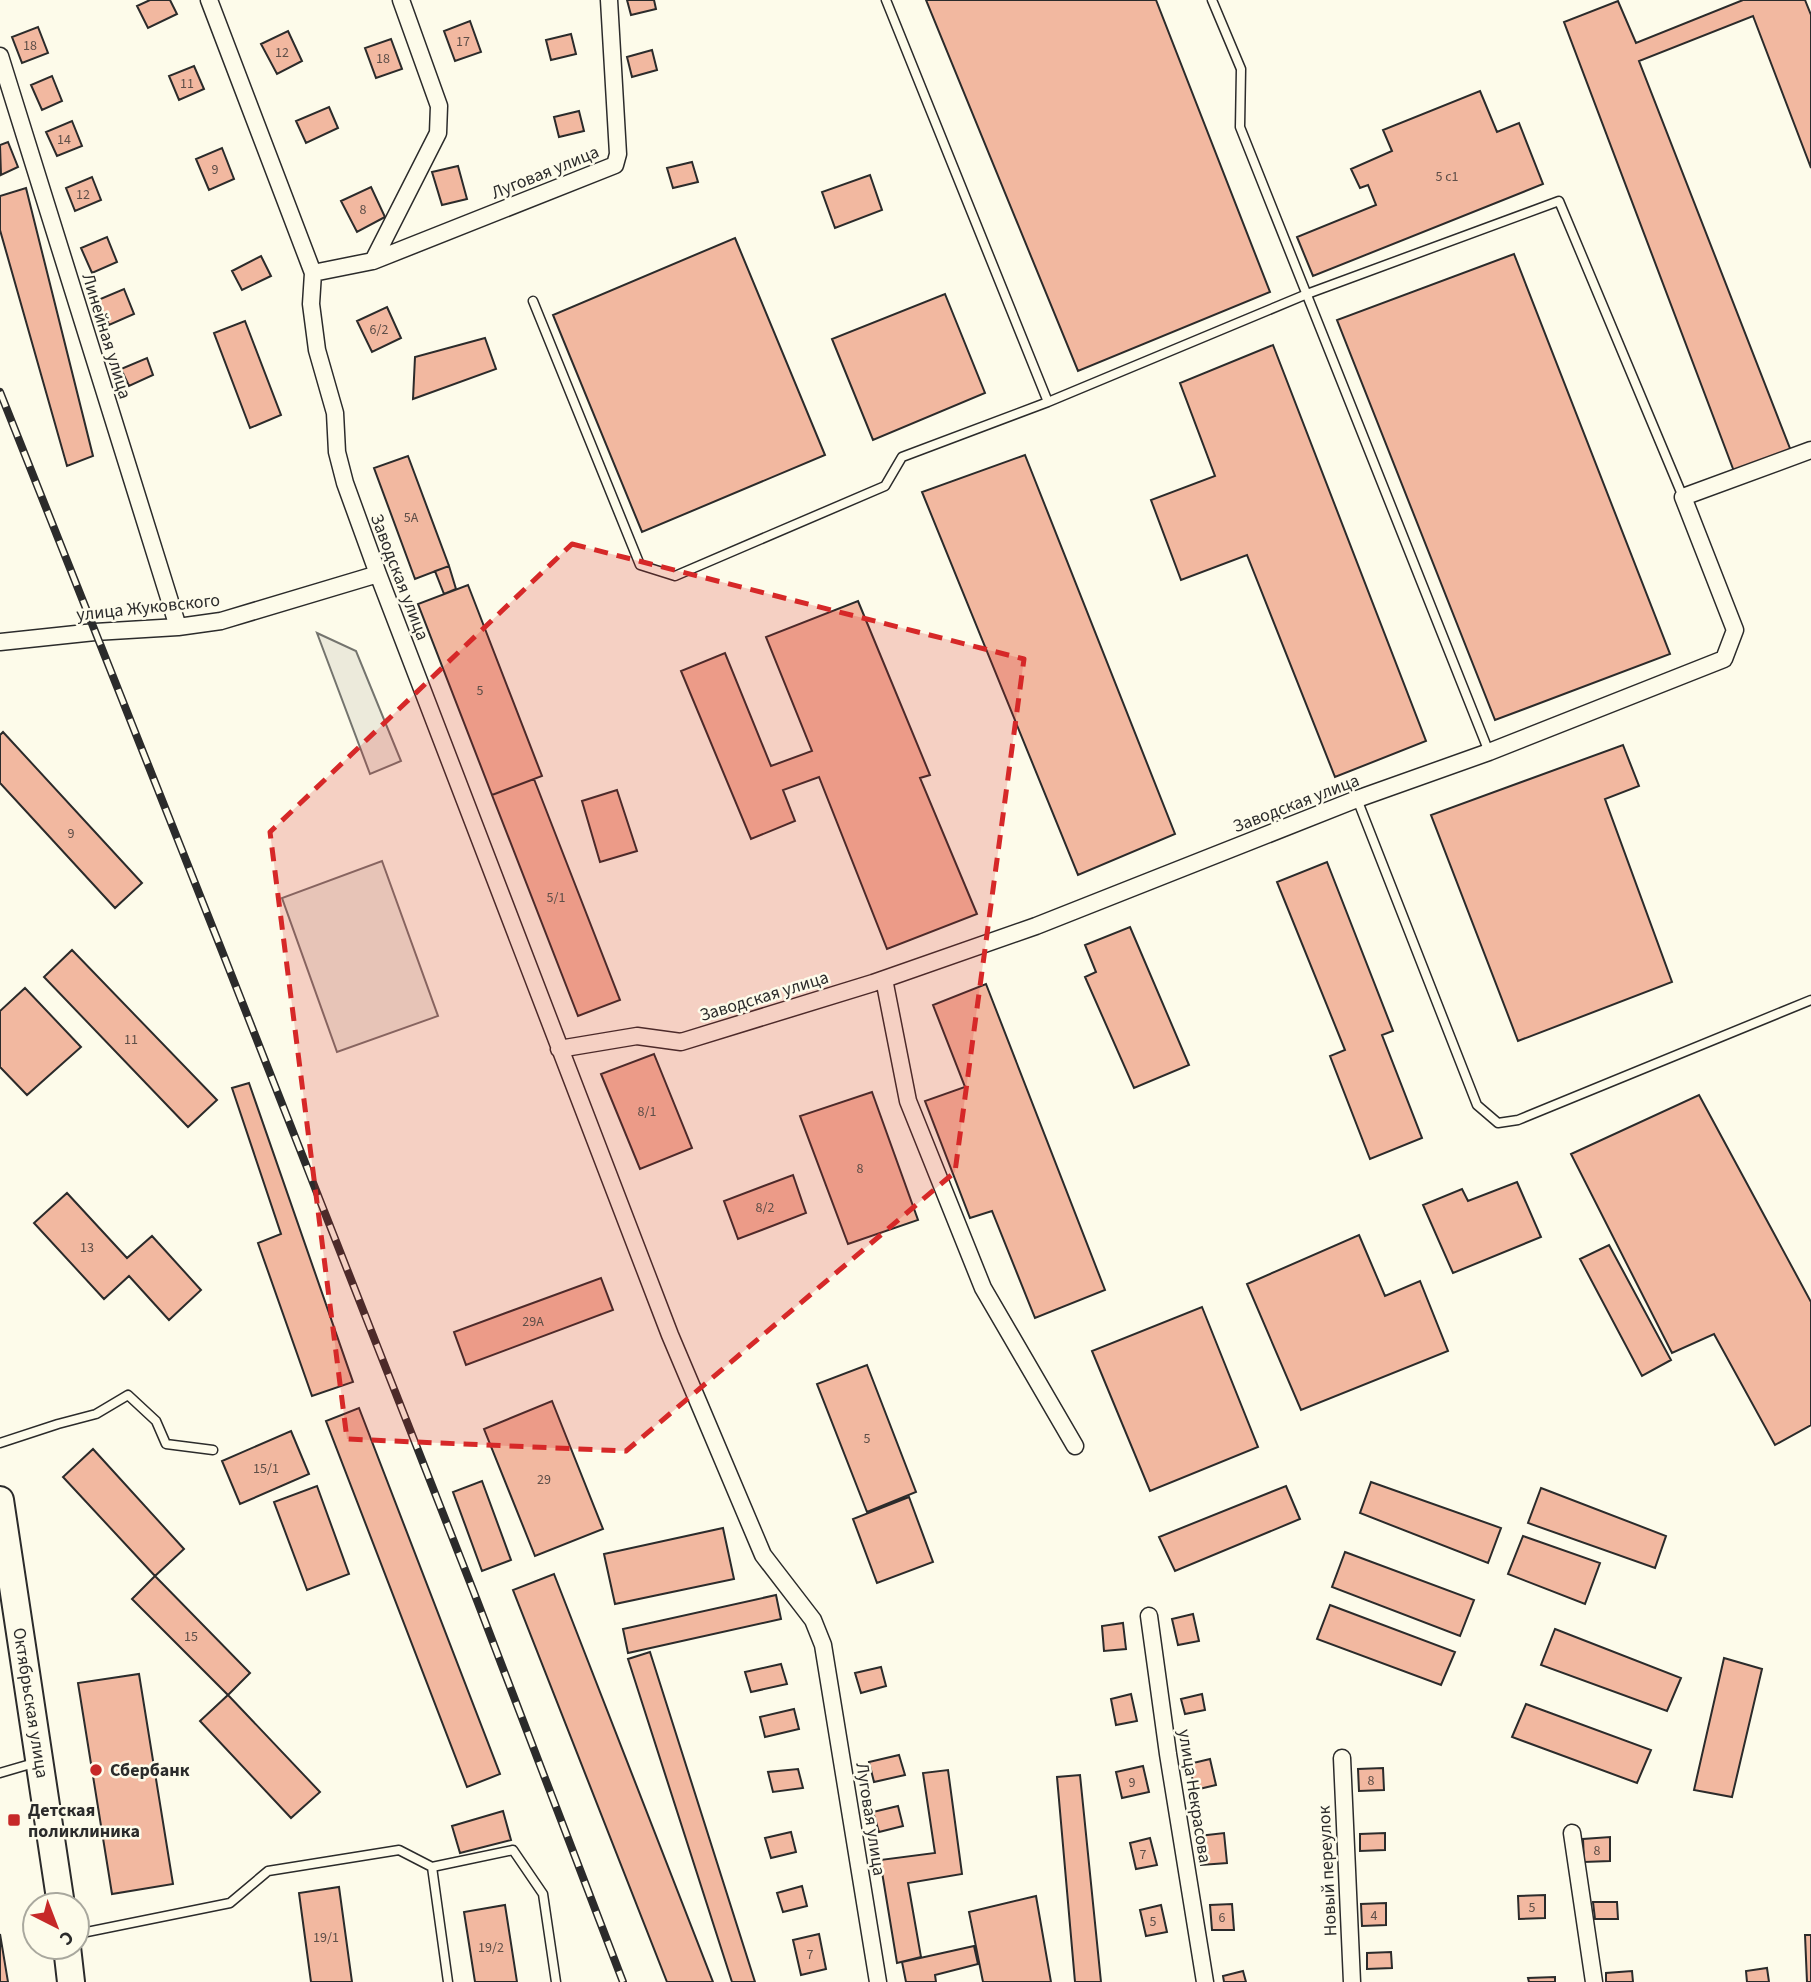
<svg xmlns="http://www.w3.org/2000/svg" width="1811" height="1982" font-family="'Source Sans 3',sans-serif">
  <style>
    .green { fill: #ecebdb; stroke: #74746e; stroke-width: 2 }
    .parking { fill: #eceadb; stroke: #74746e; stroke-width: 2 }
    .building { fill: #f2b8a0; stroke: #2b2b2b; stroke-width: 2 }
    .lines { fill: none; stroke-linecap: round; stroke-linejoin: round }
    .service-casing { stroke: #2b2b2b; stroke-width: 11 }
    .minor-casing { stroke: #2b2b2b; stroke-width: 19 }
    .primary-casing { stroke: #2b2b2b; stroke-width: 30 }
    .service { stroke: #fdfbea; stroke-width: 8 }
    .minor { stroke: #fdfbea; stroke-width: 16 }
    .primary { stroke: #fdfbea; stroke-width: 26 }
    .rail-casing { stroke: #2b2b2b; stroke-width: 8 }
    .rail { stroke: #fdfbea; stroke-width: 5; stroke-dasharray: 16; stroke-linecap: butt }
    .marked { fill: #d62828; fill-opacity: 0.2; stroke: #d62828; stroke-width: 5; stroke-dasharray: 14 9; stroke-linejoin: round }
    .poi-dot { fill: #c62828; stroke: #fdfbea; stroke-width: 2.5 }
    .labels { text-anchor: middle; stroke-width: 5; stroke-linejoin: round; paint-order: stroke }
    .number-label { font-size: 14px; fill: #5d4e48 }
    .street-label { font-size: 18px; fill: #2b2b2b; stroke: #fdfbea }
    .poi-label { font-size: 18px; font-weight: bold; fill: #2b2b2b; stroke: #fdfbea; text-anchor: start }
  </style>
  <rect width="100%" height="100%" fill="#fdfbea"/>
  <path class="green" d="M382 861 438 1016 337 1052 282 898Z"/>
  <path class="parking" d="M317 633 356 651 401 761 370 774Z"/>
  <path class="building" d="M150 0H170L177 14 148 28 137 6Z
    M627 0H654L656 9 631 15Z
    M926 0H1156L1270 292 1078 371Z
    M1743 0H1805L1811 15V168L1753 16 1639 61 1791 451 1735 474 1564 22 1618 1 1636 43Z
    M470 21 481 52 455 61 444 31Z
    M38 27 48 53 22 63 12 37Z
    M288 31 302 61 277 74 261 44Z
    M571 34 576 54 551 60 546 40Z
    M391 39 402 69 376 78 365 48Z
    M652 50 657 70 632 77 627 57Z
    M194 66 204 89 179 100 169 76Z
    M52 76 62 101 42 110 31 85Z
    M1480 91 1497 132 1519 123 1543 184 1313 276 1297 237 1376 205 1368 185 1360 188 1351 169 1392 151 1383 130Z
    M329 107 338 128 306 143 296 121Z
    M579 111 584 131 559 137 554 117Z
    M72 121 82 146 57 156 46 132Z
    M8 142 18 167 1 175 0 145Z
    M222 148 234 179 209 190 196 159Z
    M692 162 698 182 673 188 667 168Z
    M458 166 467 199 442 205 432 172Z
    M870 175 882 210 835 228 822 192Z
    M92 177 101 200 75 211 66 188Z
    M371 187 385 217 357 232 341 201Z
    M26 188 93 456 67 466 0 230V196Z
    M107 237 117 262 92 273 81 248Z
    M735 238 825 455 642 532 553 315Z
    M1514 254 1670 654 1495 720 1337 320Z
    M261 256 271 276 242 290 232 271Z
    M124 289 134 314 109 325 98 300Z
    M945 294 985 393 873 440 832 339Z
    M387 307 401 338 372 352 357 321Z
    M245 321 281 415 250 428 214 333Z
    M485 338 496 369 413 399 415 357Z
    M1273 345 1426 741 1335 777 1247 555 1181 580 1151 500 1215 476 1180 383Z
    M147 358 153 375 129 386 121 369Z
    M1025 455 1175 834 1078 875 922 492Z
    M408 456 449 566 415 579 374 468Z
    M449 566 456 589 444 594 435 571Z
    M468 585 542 776 492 795 418 604Z
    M858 601 930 775 920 778 977 914 887 949 819 777 783 790 795 821 751 839 681 671 725 653 771 766 812 751 766 637Z
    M3 732 142 883 115 908 0 783V735Z
    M1623 745 1639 786 1605 799 1672 982 1518 1041 1431 815Z
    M534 779 620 1000 578 1016 492 795Z
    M617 790 637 851 600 862 582 801Z
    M1327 862 1393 1031 1382 1035 1422 1138 1370 1159 1330 1056 1345 1050 1277 882Z
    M1130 927 1189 1065 1134 1088 1085 977 1096 972 1085 945Z
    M72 950 217 1100 188 1127 44 977Z
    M986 984 1105 1290 1035 1318 992 1211 970 1218 925 1101 965 1087 933 1005Z
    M25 988 81 1047 27 1095 0 1067V1011Z
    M654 1054 692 1148 640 1169 601 1074Z
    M249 1083 353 1382 312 1396 258 1243 281 1234 232 1088Z
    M872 1092 918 1220 848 1244 800 1116Z
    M1699 1095 1811 1302V1425L1775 1445 1714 1334 1672 1353 1571 1154Z
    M793 1175 806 1213 738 1239 724 1201Z
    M1517 1182 1541 1237 1453 1273 1423 1205 1462 1189 1468 1201Z
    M67 1193 127 1258 152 1236 201 1290 169 1320 129 1276 104 1299 34 1223Z
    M1359 1235 1385 1296 1420 1281 1448 1351 1301 1410 1247 1284Z
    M1609 1245 1671 1360 1642 1376 1580 1259Z
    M601 1278 613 1310 466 1365 454 1332Z
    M1202 1307 1258 1447 1150 1491 1092 1351Z
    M867 1365 916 1492 867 1512 817 1384Z
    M552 1401 603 1529 535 1556 484 1429Z
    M359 1408 500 1774 467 1787 326 1421Z
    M291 1431 309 1474 240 1504 222 1461Z
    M93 1449 184 1549 155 1576 63 1477Z
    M482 1481 511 1560 482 1571 453 1492Z
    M1371 1482 1501 1528 1488 1563 1360 1513Z
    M317 1486 349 1574 307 1590 274 1502Z
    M1286 1486 1300 1519 1175 1571 1159 1537Z
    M1541 1488 1666 1536 1655 1568 1528 1523Z
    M909 1497 933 1562 877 1583 853 1519Z
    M723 1528 734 1579 615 1604 604 1554Z
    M1523 1536 1600 1563 1585 1604 1508 1574Z
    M1345 1552 1474 1600 1460 1636 1332 1587Z
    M554 1574 713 1982H667L513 1590Z
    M155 1576 250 1673 228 1695 132 1599Z
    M776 1595 781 1619 628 1653 623 1629Z
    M1330 1605 1455 1652 1441 1685 1317 1639Z
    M1193 1614 1199 1641 1178 1645 1172 1619Z
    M1123 1623 1126 1649 1104 1651 1102 1626Z
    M1555 1629 1681 1678 1667 1711 1541 1665Z
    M650 1652 755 1982H732L628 1659Z
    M1724 1658 1762 1669 1732 1797 1694 1790Z
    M781 1664 787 1684 751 1692 745 1672Z
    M881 1667 886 1686 861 1693 855 1673Z
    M139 1674 173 1884 112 1894 78 1683Z
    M1131 1694 1137 1721 1116 1725 1111 1699Z
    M1202 1694 1205 1710 1185 1714 1181 1699Z
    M228 1695 320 1792 291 1818 200 1721Z
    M1526 1704 1651 1750 1637 1783 1512 1737Z
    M794 1709 799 1729 765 1737 760 1717Z
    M899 1755 905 1775 874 1782 869 1762Z
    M1210 1759 1216 1785 1195 1790 1189 1764Z
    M1143 1766 1149 1792 1122 1798 1116 1772Z
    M1383 1768 1384 1790 1359 1791 1358 1769Z
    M798 1769 803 1788 773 1792 768 1772Z
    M948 1770 962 1874 908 1883 921 1957 897 1963 880 1860 935 1853 923 1773Z
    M1080 1775 1101 1982H1075L1057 1777Z
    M898 1806 903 1826 879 1832 873 1812Z
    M503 1811 511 1840 460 1853 452 1826Z
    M791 1832 796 1852 771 1858 765 1838Z
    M1224 1833 1227 1863 1201 1865 1199 1836Z
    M1385 1833V1850L1360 1851V1834Z
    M1610 1837V1861L1584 1862 1583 1839Z
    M1150 1838 1157 1865 1136 1869 1130 1843Z
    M802 1886 807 1906 783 1912 777 1893Z
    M339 1887 352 1982H311L299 1893Z
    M1545 1895V1918L1519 1919 1518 1896Z
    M1036 1896 1051 1982H983L969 1912Z
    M1593 1902H1617L1618 1919H1595Z
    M1386 1903V1925L1362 1926 1361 1904Z
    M1232 1904 1234 1930H1212L1210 1905Z
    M505 1905 517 1982H475L464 1912Z
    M1161 1905 1167 1932 1146 1936 1140 1910Z
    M0 1934 8 1982H0Z
    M819 1934 826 1969 801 1975 793 1940Z
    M1805 1935H1811V1982H1807Z
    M974 1946 978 1964 935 1975 936 1982H906L902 1962Z
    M1391 1952 1392 1968 1367 1969V1953Z
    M1767 1968 1769 1982H1747L1746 1971Z
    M1243 1971 1246 1982H1224L1223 1976Z
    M1632 1971 1633 1982H1606V1973Z
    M1555 1977V1982H1529L1528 1978Z"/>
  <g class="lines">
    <g class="service-casing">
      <path id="service" d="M886 0 1048 402
        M1212 0 1241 69 1240 127 1489 752
        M533 301 640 565 675 576 885 486 902 457 1048 402 1307 294 1559 201 1683 497
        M1357 799 1477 1105 1498 1123 1518 1120 1811 1000
        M0 1443 58 1424 96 1414 128 1395 156 1421 166 1444 213 1450
        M0 1773 34 1763
        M432 1867 448 1982
        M77 1934 230 1903 268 1871 399 1850 432 1867 513 1850 543 1894 556 1982"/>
    </g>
    <g class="minor-casing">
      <path id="minor" d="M209 0 313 273 311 304 317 350 335 413 337 452 345 483 378 574 670 1335 763 1555 813 1620 823 1645 878 1982
        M0 56 178 627
        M373 261 615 165 618 154 609 0
        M313 273 373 261 438 133 439 106 401 0
        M0 642 95 632 178 627 221 621 378 574
        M884 979 908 1101 983 1288 1075 1446
        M559 1049 637 1036 681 1042 873 983 1036 926 1357 799 1489 752 1724 659 1735 630 1683 497 1811 450
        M1149 1616 1168 1754 1205 1982
        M1342 1758 1352 1982
        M1572 1833 1594 1982"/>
    </g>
    <g class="primary-casing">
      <path id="primary" d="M0 1500 61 1905
        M67 1947 71 1982"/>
    </g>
    <use href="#service" class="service"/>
    <use href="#minor" class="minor"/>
    <use href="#primary" class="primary"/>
    <g class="rail-casing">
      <path id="rail" d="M0 392 222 951 473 1590 623 1982"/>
    </g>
    <use href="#rail" class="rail"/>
  </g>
  <path class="marked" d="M572 544 1024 659 955 1172 626 1451 347 1439 270 832Z"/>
  <g class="poi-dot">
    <circle cx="96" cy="1770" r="7"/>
    <rect x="7" y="1813" width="14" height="14" rx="3.5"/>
  </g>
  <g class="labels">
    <g class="number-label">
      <text x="463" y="46">17</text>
      <text x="30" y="50">18</text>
      <text x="282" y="57">12</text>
      <text x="383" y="63">18</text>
      <text x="187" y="88">11</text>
      <text x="64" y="144">14</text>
      <text x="215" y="174">9</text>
      <text x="1447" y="181">5 с1</text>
      <text x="83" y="199">12</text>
      <text x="363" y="214">8</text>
      <text x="379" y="334">6/2</text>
      <text x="411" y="522">5А</text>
      <text x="480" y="695">5</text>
      <text x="71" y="838">9</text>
      <text x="556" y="902">5/1</text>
      <text x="131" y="1044">11</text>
      <text x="647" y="1116">8/1</text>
      <text x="860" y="1173">8</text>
      <text x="765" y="1212">8/2</text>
      <text x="87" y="1252">13</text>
      <text x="533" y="1326">29А</text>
      <text x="867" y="1443">5</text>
      <text x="266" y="1473">15/1</text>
      <text x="544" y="1484">29</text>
      <text x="191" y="1641">15</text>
      <text x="1371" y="1785">8</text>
      <text x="1132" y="1787">9</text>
      <text x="1597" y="1855">8</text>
      <text x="1143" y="1859">7</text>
      <text x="1532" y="1912">5</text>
      <text x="1374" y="1920">4</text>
      <text x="1222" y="1922">6</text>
      <text x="1153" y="1926">5</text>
      <text x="326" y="1942">19/1</text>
      <text x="491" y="1952">19/2</text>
      <text x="810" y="1959">7</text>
    </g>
    <g class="street-label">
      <text transform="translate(545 172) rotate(-22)" y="6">Луговая улица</text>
      <text transform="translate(107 336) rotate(73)" y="6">Линейная улица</text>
      <text transform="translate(400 577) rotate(69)" y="6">Заводская улица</text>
      <text transform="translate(148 607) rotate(-6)" y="6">улица Жуковского</text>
      <text transform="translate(1296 803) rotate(-21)" y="6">Заводская улица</text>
      <text transform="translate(764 996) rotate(-17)" y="6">Заводская улица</text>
      <text transform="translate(31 1703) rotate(81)" y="6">Октябрьская улица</text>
      <text transform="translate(1195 1796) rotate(81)" y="6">улица Некрасова</text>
      <text transform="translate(871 1819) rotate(81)" y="6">Луговая улица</text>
      <text transform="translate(1327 1871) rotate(-93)" y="6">Новый переулок</text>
    </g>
    <g class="poi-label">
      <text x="110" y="1776">Сбербанк</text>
      <text x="28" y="1816">Детская<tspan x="28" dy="21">поликлиника</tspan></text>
    </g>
  </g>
  <g transform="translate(56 1926) rotate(138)"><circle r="33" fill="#fdfbea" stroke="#a9a89e" stroke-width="2"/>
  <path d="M0-5L12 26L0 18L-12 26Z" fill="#c62828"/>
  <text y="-10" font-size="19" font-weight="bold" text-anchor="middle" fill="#2b2b2b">С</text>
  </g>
</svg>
